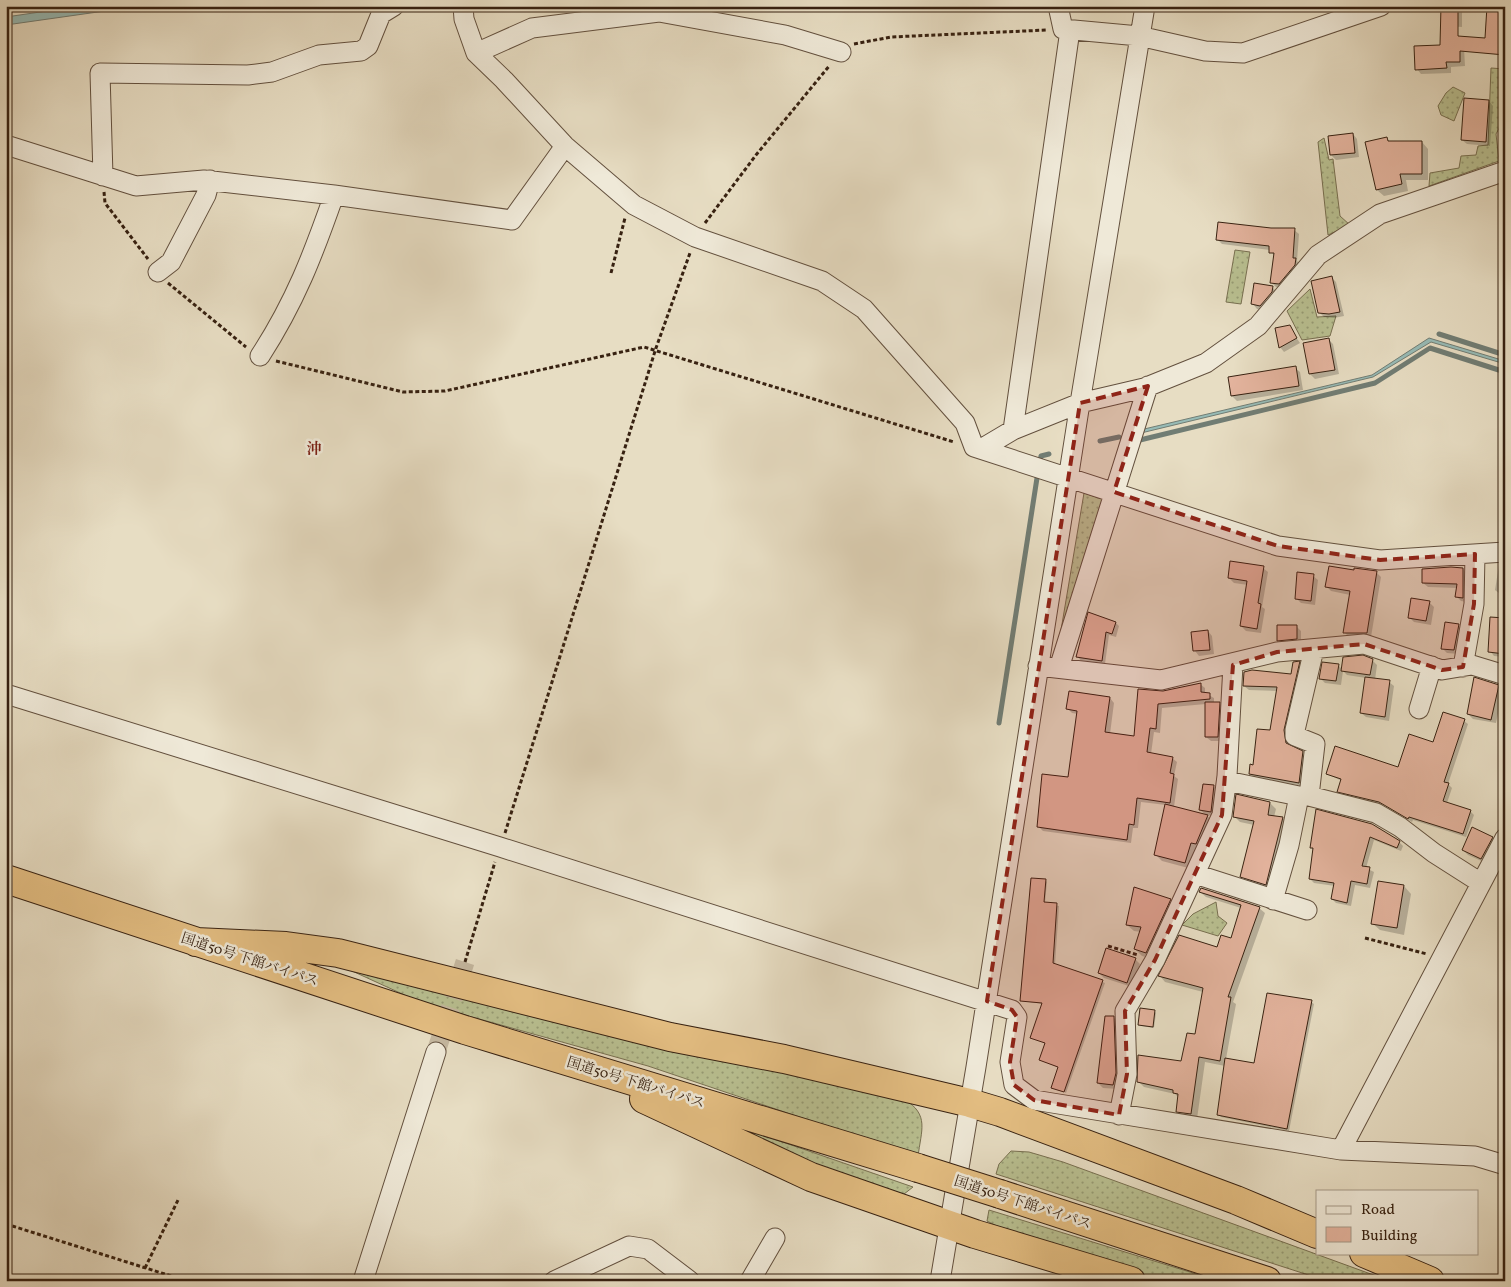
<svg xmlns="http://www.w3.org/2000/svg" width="1511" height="1287" font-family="Vollkorn,'Noto Serif JP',serif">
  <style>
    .grass { fill: url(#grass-dots); stroke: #787051 }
    .water { fill: #97bbb6; stroke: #717d74 }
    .shadow { fill: #0003 }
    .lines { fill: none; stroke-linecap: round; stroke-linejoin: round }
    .stream { stroke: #717d74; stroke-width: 5 }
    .building { fill: #e3b39d; stroke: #372111 }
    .minor-tunnel { stroke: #c4b79f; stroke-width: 19; stroke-dasharray: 19 9; stroke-linecap: butt }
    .minor-casing { stroke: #63503e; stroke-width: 21 }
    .highway-casing { stroke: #372111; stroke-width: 30 }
    .path { stroke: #372111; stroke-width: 3; stroke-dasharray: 4 2.5; stroke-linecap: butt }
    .minor { stroke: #efe9d8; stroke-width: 19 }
    .highway { stroke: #e4be82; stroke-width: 28 }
    .highway-bridge-casing { stroke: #372111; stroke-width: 30; stroke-linecap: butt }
    .highway-bridge { stroke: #e4be82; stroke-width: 28 }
    .marked { fill: #8f2418; fill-opacity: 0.2; stroke: #8f2418; stroke-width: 4; stroke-dasharray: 10 6; stroke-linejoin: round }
    .labels { text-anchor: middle; stroke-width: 5; stroke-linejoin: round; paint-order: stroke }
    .street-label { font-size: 14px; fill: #372111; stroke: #efe9d8 }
    .neighbourhood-label { font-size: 15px; font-weight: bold; fill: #7a1f14; stroke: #efe9d8 }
  </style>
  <defs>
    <pattern id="grass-dots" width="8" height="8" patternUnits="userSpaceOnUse" patternTransform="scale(1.25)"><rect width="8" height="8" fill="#b9c091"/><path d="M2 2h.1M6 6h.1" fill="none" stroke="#979c75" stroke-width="1.8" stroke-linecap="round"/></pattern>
  </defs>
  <rect width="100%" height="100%" fill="#e7ddc3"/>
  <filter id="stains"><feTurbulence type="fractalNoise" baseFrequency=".004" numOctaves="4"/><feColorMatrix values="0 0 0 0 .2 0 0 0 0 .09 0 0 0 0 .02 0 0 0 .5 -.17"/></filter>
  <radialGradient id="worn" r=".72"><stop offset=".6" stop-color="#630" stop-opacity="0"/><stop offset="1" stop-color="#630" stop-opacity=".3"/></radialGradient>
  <path class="grass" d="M1491 68 1505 69V117L1496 134 1499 161 1429 186 1430 173 1459 168 1461 156 1476 155 1478 146 1488 145Z
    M1453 87 1465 93 1454 121 1441 115 1438 106 1446 93Z
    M1324 138 1329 160 1333 159 1340 216 1350 225 1328 235 1318 142Z
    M1235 250 1250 252 1241 304 1226 302Z
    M1310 289 1317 317 1336 316 1330 336 1302 340 1287 311Z
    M1084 493 1105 500 1057 654Z
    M1216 902 1218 916 1227 923 1218 936 1182 925 1193 914Z
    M339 965 904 1099C930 1115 921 1130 918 1157L648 1066 422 1003Z
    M690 1110 913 1187 899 1198 879 1194Z
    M1011 1151 1029 1152 1063 1162 1390 1281H1327L996 1174 999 1164Z
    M989 1210 1219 1281H1153L1028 1242 987 1221Z"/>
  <path class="water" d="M81 6H140L6 25V17Z
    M1429 338 1505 361V364L1431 342 1373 377 1141 433 1140 430 1372 375Z"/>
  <path class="shadow" d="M1474 6H1505L1488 9Z
    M1458 7 1462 11V27L1447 26Z
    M1464 48 1465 66 1451 67V73L1421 74 1417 69Z
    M1489 101 1493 106 1490 146 1467 144 1462 140Z
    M1353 134 1357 139 1359 157 1336 160 1331 155 1329 137Z
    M1386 138 1390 142H1422L1428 149V180H1406L1408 191 1384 196 1377 190Z
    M1271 230H1294L1299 234 1297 261 1300 264 1284 288 1276 287 1271 282 1275 257 1270 250 1222 244 1217 239Z
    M1331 277 1336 282 1344 316 1334 318 1324 317 1319 312Z
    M1272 287 1277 292 1265 310 1257 309 1253 304Z
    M1289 327 1300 343 1284 352 1280 347Z
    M1328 339 1333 344 1339 374 1315 379 1310 374 1304 344Z
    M1295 368 1300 372 1303 390 1237 401 1232 396 1230 378Z
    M1505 564V595L1500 594 1495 590 1499 565Z
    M1263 568 1268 572 1262 607 1265 609 1261 633 1246 631 1241 626 1248 585 1234 583 1229 578Z
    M1463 569 1468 574 1467 602 1461 601 1457 597V588L1428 587 1423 583Z
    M1355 572H1376L1381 577 1371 637H1349L1344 632 1350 595 1331 591 1327 587Z
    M1313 576 1318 580 1315 605 1301 603 1296 598Z
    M1429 602 1434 607 1431 625 1414 622 1409 617Z
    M1499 616H1505V657L1494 656 1490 651Z
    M1116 623 1119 626 1116 637 1109 635 1105 664 1081 661 1078 657Z
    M1458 625 1463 630 1459 654 1447 653 1442 648Z
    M1296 626 1301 631V643L1283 645 1278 640Z
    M1208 631 1212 636 1214 654 1199 656 1195 651Z
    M1372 660 1377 665 1375 680 1389 682 1394 686 1389 721 1366 717 1361 713 1366 678 1347 675 1343 671 1341 685 1325 683 1320 678 1338 665 1343 670Z
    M1299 663 1303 667 1288 735 1289 746 1307 757 1303 786 1255 778 1250 774 1271 731 1277 691 1249 690 1244 686 1292 675Z
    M1200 684 1205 688V693L1214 698V703H1219L1224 708 1222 741H1211L1206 737V704L1162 708 1160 733 1154 732 1151 754 1172 758 1177 762 1174 776 1178 779 1174 807 1206 815 1200 810 1204 785 1214 787 1219 791 1215 816 1206 815 1214 822 1192 869 1162 861 1155 854 1166 805 1141 802 1138 828H1133L1131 843 1043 831 1038 826 1069 779 1078 714 1072 713 1068 709 1110 698 1114 703 1110 734 1135 738 1163 692Z
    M1498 686 1503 691 1496 723 1473 719 1468 714Z
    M1464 721 1468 724 1448 784 1452 788 1447 803 1470 811 1474 815 1466 837 1413 820 1412 822 1384 805 1342 795 1339 791 1342 781 1327 774 1399 768Z
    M1270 803 1276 809 1274 817 1283 818 1288 824 1271 890 1248 882 1242 876 1254 825 1240 822 1234 816Z
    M1371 825 1399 842 1403 846 1401 851 1374 840 1366 868 1374 872 1370 888 1355 885 1351 906 1336 903 1332 899 1335 886 1314 883 1310 879 1314 851 1311 847Z
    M1492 838 1497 842 1486 863 1468 855 1463 850Z
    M1045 880 1047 882 1045 903 1059 906 1055 965 1105 983 1066 1093 1053 1087 1059 1068 1041 1060 1046 1044 1031 1037 1043 1004 1022 1001Z
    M1404 886 1411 894 1404 935 1380 930 1372 923Z
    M1200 892 1259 908 1265 913 1233 1002 1236 1004 1226 1059 1255 1065 1311 1002 1314 1004 1289 1131 1221 1117 1219 1114 1225 1066 1205 1062 1197 1119 1183 1117 1177 1111 1179 1098 1175 1094 1144 1087 1138 1081 1182 1063 1196 1036 1203 992 1165 982 1160 976 1232 940 1241 908 1206 897Z
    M1170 900 1177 907 1152 959 1142 956 1135 949 1141 932 1134 931 1127 925Z
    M1135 959 1140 964 1132 987 1104 978 1099 973Z
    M1154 1011 1156 1013 1154 1028 1141 1026 1139 1024Z
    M1113 1017 1118 1022V1089L1103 1088 1098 1083Z"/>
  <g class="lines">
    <path class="stream" d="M1439 334 1505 355
      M1140 440 1375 383 1430 348 1505 372
      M1100 441 1119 437
      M1040 462 1041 456 1049 454
      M999 723 1037 478"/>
  </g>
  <path class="building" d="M1441 6H1458V36L1485 38 1487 6H1505V55L1460 51V62H1446L1447 68 1415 70 1414 46 1440 45Z
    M1464 98 1489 100 1486 142 1461 140Z
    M1353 133 1355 153 1330 155 1328 136Z
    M1387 137 1388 141H1422V174H1400L1402 184 1376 190 1365 142Z
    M1218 222 1271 228H1295L1293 258H1296L1295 265 1279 284 1270 283 1274 253H1269V246L1216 240Z
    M1332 276 1340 312 1329 314 1318 313 1311 281Z
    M1254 283 1273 286 1272 292 1260 306 1251 304Z
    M1290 325 1297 338 1279 348 1275 328Z
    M1329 338 1335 370 1309 374 1303 343Z
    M1296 366 1299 386 1231 396 1228 377Z
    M1230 561 1264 566 1258 603 1261 604 1257 629 1240 626 1247 581 1228 578Z
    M1329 566 1354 570V568L1377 571 1367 633H1343L1350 591 1325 587Z
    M1451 567 1463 568V598L1455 597 1457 584 1422 583V569Z
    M1297 572 1314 574 1311 601 1295 599Z
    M1411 598 1430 601 1426 621 1408 618Z
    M1088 612 1116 622 1112 634 1106 632 1102 661 1076 657Z
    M1490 617 1505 618V654L1488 652Z
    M1445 622 1459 624 1454 650 1441 649Z
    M1277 625H1297V639L1277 641Z
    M1208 630 1210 650 1193 651 1191 632Z
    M1363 655 1373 659 1370 675 1341 671 1343 657Z
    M1300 661 1284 730 1286 743 1303 751 1299 783 1249 774 1250 764 1253 765 1257 729 1270 730 1277 687 1243 686 1244 672 1252 670 1291 674 1293 662Z
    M1322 662 1339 664 1336 681 1319 679Z
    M1365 677 1390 680 1385 717 1360 713Z
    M1474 677 1499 685 1491 720 1467 714Z
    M1201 683V692L1210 693V699L1158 704 1156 729 1150 728 1147 752 1173 757 1170 773 1174 774 1170 803 1137 798 1134 825 1129 824 1127 840 1037 827 1042 774 1068 777 1077 711 1066 709 1069 691 1110 697 1105 732 1134 736 1138 689 1163 691Z
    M1205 702H1220L1218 737H1205Z
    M1443 712 1465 719 1444 782 1449 783 1443 801 1471 810 1463 834 1409 817 1408 819 1379 802 1337 792 1341 779 1326 774 1335 746 1398 767 1409 734 1433 742Z
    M1203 784 1214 785 1211 812 1199 810Z
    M1236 794 1270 802 1268 815 1283 817 1266 885 1240 877 1254 821 1233 817Z
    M1165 804 1208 815 1196 844 1191 843 1185 863 1154 855Z
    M1316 809 1372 824 1400 841 1397 848 1370 837 1362 866 1370 867 1367 884 1351 881 1347 903 1331 899 1334 883 1309 879 1313 848H1310Z
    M1472 827 1493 837 1481 859 1462 850Z
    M1031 878 1046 879 1044 902 1057 903 1053 963 1103 980 1064 1092 1051 1088 1058 1067 1039 1060 1045 1043 1030 1038 1042 1003 1020 1001Z
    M1378 881 1404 885 1397 928 1371 924Z
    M1134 887 1171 899 1146 953 1134 949 1141 927 1126 925Z
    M1201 888 1260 907 1228 997H1231L1220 1061 1199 1057 1191 1114 1176 1112 1178 1094 1173 1093V1090L1137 1082 1138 1055 1181 1061 1187 1033 1195 1034 1203 988 1158 976 1179 935 1217 947 1221 935 1231 938 1241 905 1199 892Z
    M1106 948 1136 958 1127 983 1098 973Z
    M1267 993 1312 1000 1287 1129 1217 1115 1225 1058 1254 1063Z
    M1140 1008 1155 1010 1153 1027 1138 1025Z
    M1105 1016H1114L1116 1073 1113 1085 1097 1083Z"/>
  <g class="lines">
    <path class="minor-tunnel" d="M436 1052 465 962"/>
    <g class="minor-casing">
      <path id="minor" d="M463 6 464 19 476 53 504 80 565 146 634 205 695 237 822 281 864 309 965 423 974 447 1278 546 1380 560 1505 552
        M1058 6 1063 29 1139 36 1205 51 1243 53 1381 6
        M476 53 532 28 659 12 785 35 841 52
        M6 145 136 186 204 180 334 195 512 220 565 146
        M103 176 100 73 248 75 272 72 319 55 361 51 368 46 381 14 394 6
        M158 272 171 262 206 195 210 180
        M260 356C295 302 313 255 334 195
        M1013 430 1070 30
        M981 449 1013 430 1080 403 1144 388 1206 363 1258 326 1318 255 1380 214 1505 171
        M1038 666 1161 680 1277 652 1364 644 1442 670 1472 665 1505 675
        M1463 667 1474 604 1475 554
        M1059 668 1148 386
        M6 694 500 847 1012 1010 1017 1017 1010 1062 1014 1085 1034 1100 1341 1150 1475 1156 1505 1165
        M1419 709 1432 666
        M1227 781 1299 796H1309L1376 813 1400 827 1434 853 1481 883
        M1309 796 1315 744 1295 736V730L1314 649
        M1195 874 1307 910
        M1273 900 1289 845 1299 796
        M1119 1115 1127 1074 1125 1011 1155 960 1222 815 1227 776 1233 665
        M1341 1150 1505 838
        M363 1281 436 1052
        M554 1281 629 1246 648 1249 690 1281
        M750 1281 775 1238
        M940 1281 976 1067 1080 403 1145 6"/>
    </g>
    <g class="highway-casing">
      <path id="highway" d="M6 879 465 1030 918 1168
        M196 942 286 946 338 953 670 1037 784 1059 970 1103 1000 1112 1236 1200 1317 1234
        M644 1099 811 1177 975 1234 1131 1281
        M1000 1194 1267 1281
        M1364 1253 1430 1281"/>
    </g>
    <path class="path" d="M854 44 891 37 1047 30
      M104 192 105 203 148 259
      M705 223 756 155 830 65
      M611 273 625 218
      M168 283 246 347
      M276 361 403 392 445 391 644 347 954 442
      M505 833 656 348 690 253
      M1365 938 1427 954
      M1108 946 1138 955
      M465 962 495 862
      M6 1224 187 1281
      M145 1268 179 1198"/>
    <use href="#minor" class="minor"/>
    <use href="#highway" class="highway"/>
    <g class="highway-bridge-casing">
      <path id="highway-bridge" d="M918 1168 1000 1194"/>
    </g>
    <use href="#highway-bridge" class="highway-bridge"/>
  </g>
  <path class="marked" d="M1148 386 1114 492 1278 546 1380 560 1475 554 1474 604 1463 667 1442 670 1364 644 1277 652 1233 665 1222 815 1155 960 1125 1011 1127 1074 1119 1115 1034 1100 1014 1085 1010 1062 1017 1017 1012 1010 987 1001 1080 403Z"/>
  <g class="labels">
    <g class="street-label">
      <text transform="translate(250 959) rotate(18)" y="5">国道50号 下館バイパス</text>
      <text transform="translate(636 1082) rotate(17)" y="5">国道50号 下館バイパス</text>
      <text transform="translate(1023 1202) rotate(18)" y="5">国道50号 下館バイパス</text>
    </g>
    <g class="neighbourhood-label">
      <text x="314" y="454">沖</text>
    </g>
  </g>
  <rect width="1511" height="1287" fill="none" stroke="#e7ddc3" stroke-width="25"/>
  <rect x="8" y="8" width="1496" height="1272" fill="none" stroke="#372111" stroke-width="2.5"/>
  <rect x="12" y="12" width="1486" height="1262" fill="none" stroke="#372111"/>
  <rect x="1316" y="1190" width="162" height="65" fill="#efe9d8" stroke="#a59988"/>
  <rect x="1326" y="1206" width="25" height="8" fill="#efe9d8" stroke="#a59988"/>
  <text x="1361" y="1214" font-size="15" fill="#372111">Road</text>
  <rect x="1326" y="1227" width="25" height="15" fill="#e3b39d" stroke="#a59988"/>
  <text x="1361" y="1240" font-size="15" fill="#372111">Building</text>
  <rect width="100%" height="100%" filter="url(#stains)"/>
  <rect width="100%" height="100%" fill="url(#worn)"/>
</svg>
